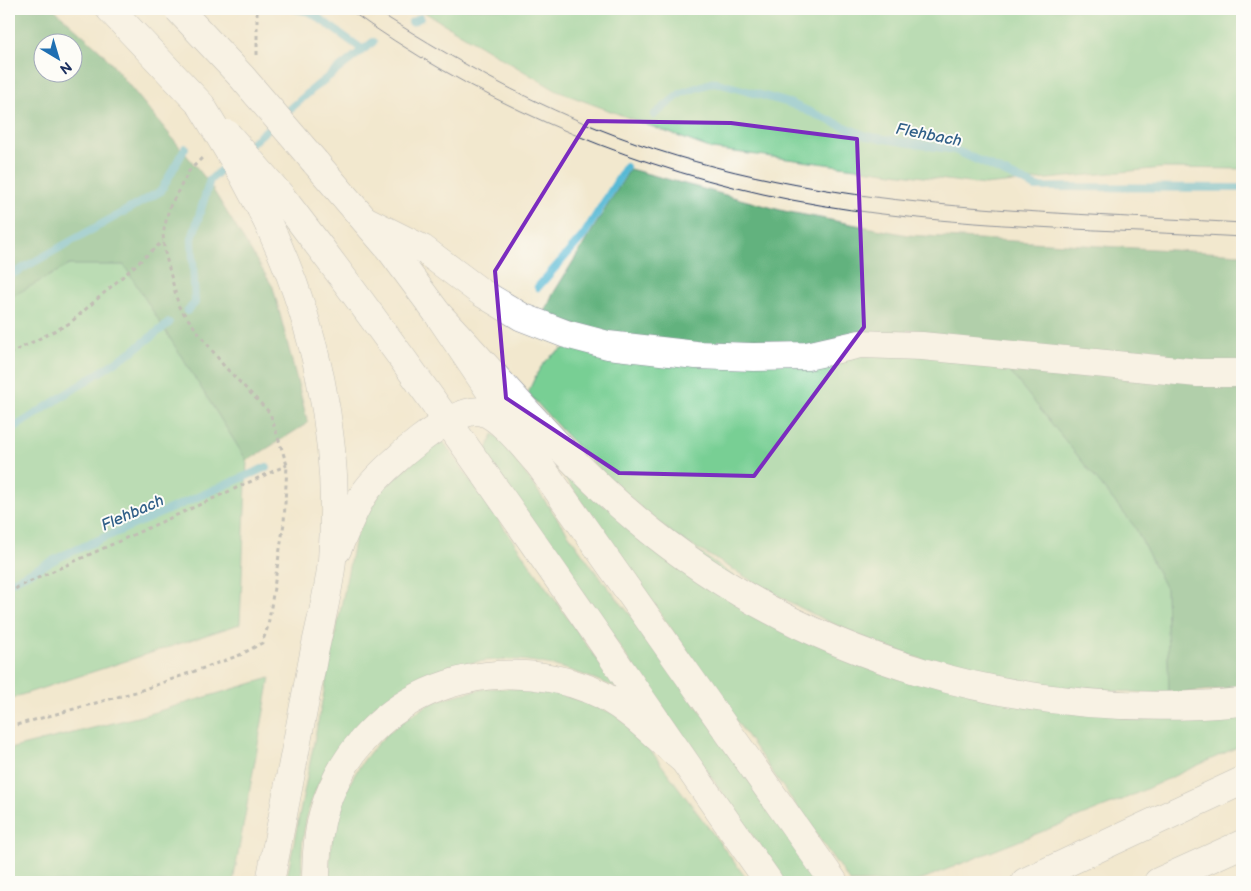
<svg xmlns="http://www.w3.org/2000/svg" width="1251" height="891" font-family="'Balsamiq Sans',sans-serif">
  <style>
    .green { fill: #78cf94; stroke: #4a7f79 }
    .forest { fill: #62b27e; stroke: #3e706e; fill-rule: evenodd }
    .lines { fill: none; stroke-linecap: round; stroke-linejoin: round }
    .stream { stroke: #56b9d5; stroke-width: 8 }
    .minor-casing { stroke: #868c96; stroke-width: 29 }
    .major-casing { stroke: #868c96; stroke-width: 29 }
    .highway-casing { stroke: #868c96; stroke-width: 29 }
    .path { stroke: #868c96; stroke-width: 3; stroke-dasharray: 4 4; stroke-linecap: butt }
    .minor { stroke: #fff; stroke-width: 28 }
    .major { stroke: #fff; stroke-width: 28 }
    .highway { stroke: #fff; stroke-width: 28 }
    .tram { stroke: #1b2f5e; stroke-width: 1 }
    .major-bridge-casing { stroke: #868c96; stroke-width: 29; stroke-linecap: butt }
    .highway-bridge-casing { stroke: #868c96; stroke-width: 29; stroke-linecap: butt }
    .major-bridge { stroke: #fff; stroke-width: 28 }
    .highway-bridge { stroke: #fff; stroke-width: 28 }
    .marked { fill: none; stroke: #7b2cbf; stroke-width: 4; stroke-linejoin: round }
    .labels { text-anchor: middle; stroke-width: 4; stroke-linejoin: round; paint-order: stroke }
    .water-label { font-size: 16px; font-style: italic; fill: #305f88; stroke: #fdfcf7 }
  </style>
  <rect width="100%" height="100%" fill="#fdfcf7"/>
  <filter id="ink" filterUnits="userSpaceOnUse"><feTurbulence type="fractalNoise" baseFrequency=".02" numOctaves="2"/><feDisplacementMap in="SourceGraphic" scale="10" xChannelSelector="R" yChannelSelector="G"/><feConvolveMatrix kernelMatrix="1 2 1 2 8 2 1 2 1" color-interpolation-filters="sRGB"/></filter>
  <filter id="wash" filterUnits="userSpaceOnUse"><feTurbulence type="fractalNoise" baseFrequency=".0096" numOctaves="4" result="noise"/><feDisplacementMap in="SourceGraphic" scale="20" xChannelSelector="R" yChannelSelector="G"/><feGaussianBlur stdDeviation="1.12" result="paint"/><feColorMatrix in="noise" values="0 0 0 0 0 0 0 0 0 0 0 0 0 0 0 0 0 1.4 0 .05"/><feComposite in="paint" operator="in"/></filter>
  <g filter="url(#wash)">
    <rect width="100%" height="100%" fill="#f2e8ce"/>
    <path class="green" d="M419 9H1242V169L1163 168 984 185 712 149 557 91Z
      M69 265H124L247 461 240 624 9 699V298Z
      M574 344 998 357 1135 527 1166 589 1169 694C1099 690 1028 688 959 670 878 649 800 611 729 567 711 556 691 546 674 534 619 494 573 443 528 393 540 365 545 356 574 344Z
      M493 434 500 438 594 570 650 639 821 882H785L485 455Z
      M440 437 617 688C577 672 540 657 496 660 385 665 289 770 303 882H286L355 537 379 493Z
      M540 443 853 658 1242 712V745L1122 800 915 882H850Z
      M270 678 233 882H9V749L145 715Z
      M487 688 539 689 576 699 615 714 640 736 749 882H329C329 804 358 744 428 705 445 696 468 693 487 688Z"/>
    <path class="forest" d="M9 9H54L101 51 207 180 273 287 308 423 247 461 124 265H69L9 298ZM42 42H72V72H42Z
      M630 169 784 211 908 235 1242 254V367L646 343 543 317 553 294Z
      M998 357 1242 380V687L1169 694 1166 589 1135 527Z"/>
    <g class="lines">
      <path class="stream" d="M296 9 310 12 362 49
        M412 22 420 18
        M654 115 681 93 714 82 789 103 866 136 955 150 1036 187 1242 188
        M246 148 314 88 373 42
        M9 276 161 191 185 148
        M538 287 583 236 626 167
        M187 311 195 303 192 239 210 180 230 162
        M9 431 134 350 169 323
        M9 583 64 555 267 467"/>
    </g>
  </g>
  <g filter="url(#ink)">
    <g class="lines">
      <g class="minor-casing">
        <path id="minor" d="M367 221 423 249 482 293 522 317 566 334 608 345 696 355 753 357 807 356 860 344 922 346 1198 373H1242"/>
      </g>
      <g class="major-casing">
        <path id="major" d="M110 9 201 105
          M315 162 392 252 438 314 539 464 834 882
          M280 195C452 417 607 653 769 882"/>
      </g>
      <g class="highway-casing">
        <path id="highway" d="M261 209C315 315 342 441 332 560 329 594 318 630 312 664 298 737 284 809 270 882
          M438 314C503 383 564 459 637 520 808 662 1023 722 1242 702
          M337 550C346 530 353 509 366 491 383 468 455 403 483 412 502 418 525 449 539 464
          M316 882C316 859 317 837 323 814 356 698 481 646 591 690 625 704 653 734 681 758
          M1025 882 1242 781
          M1158 882 1242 844"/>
      </g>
      <path class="path" d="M257 55V9
        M9 354 70 323 163 241
        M9 594 18 587 287 465
        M9 727 139 691 240 655 262 643 268 626 284 523 287 465 270 413 224 366 179 307 164 249 163 234 169 208 189 171 202 158"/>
      <use href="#minor" class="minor"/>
      <use href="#major" class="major"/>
      <use href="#highway" class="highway"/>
      <path class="tram" d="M348 9C471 98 615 161 763 194 916 228 1086 228 1242 237
        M374 9C447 55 518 97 599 129 803 211 1026 210 1242 223"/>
      <g class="major-bridge-casing">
        <path id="major-bridge" d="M178 9 242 77 315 162
          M227 134 280 195"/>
      </g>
      <g class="highway-bridge-casing">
        <path id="highway-bridge" d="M201 105 243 175 261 209"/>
      </g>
      <use href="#major-bridge" class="major-bridge"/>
      <use href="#highway-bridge" class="highway-bridge"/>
    </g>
  </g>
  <path d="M0 0H1251V891H0ZM588 121 731 123 857 139 864 327 754 476 619 473 506 398 495 271Z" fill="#f2e8ce" fill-opacity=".55" fill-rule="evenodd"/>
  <path class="marked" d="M588 121 731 123 857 139 864 327 754 476 619 473 506 398 495 271Z"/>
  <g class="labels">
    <g class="water-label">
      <text transform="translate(929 134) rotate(11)" y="6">Flehbach</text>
      <text transform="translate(132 512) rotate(-24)" y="6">Flehbach</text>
    </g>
  </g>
  <rect width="1251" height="891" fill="none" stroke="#fdfcf7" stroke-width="30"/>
  <g transform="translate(58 58) rotate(142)"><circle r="24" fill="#fdfcf7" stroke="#a3aaba"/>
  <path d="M0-4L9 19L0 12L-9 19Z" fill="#1f6fb2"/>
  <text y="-8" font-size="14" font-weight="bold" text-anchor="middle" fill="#1b2f5e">N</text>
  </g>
</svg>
